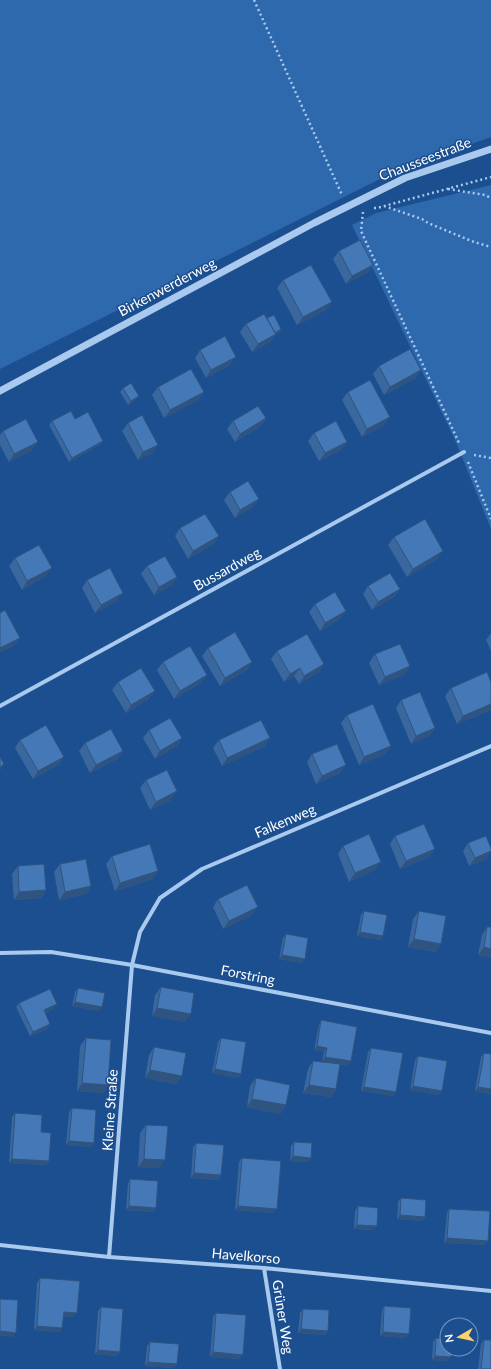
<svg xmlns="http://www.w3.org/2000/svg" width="491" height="1369" font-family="Lato,sans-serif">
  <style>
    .green { fill: #2e69ad }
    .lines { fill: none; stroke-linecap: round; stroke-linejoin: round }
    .path { stroke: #a9c9ee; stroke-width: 2.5; stroke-dasharray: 2 3; stroke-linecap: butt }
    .minor { stroke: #a9c9ee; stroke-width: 4 }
    .tertiary { stroke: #a9c9ee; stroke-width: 7 }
    .wall { fill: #3a679d }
    .shaded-wall { fill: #305480 }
    .building { fill: #4478b7; stroke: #305480 }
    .labels { text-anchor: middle; stroke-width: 3; stroke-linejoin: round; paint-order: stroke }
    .street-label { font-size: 14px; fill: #fff; stroke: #1b4f8f }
  </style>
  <rect width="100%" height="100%" fill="#1b4f8f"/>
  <path class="green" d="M0 0H491V137L398 170 0 369Z
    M491 185V529L456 442 352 225 376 213Z"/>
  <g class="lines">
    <path class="path" d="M254 0 342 195
      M448 189 485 195 491 198
      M384 206 422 219 428 223 474 242 491 247
      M374 208H377L491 177
      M363 212 361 231 459 443
      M474 455 491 458
      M468 462 491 519"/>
    <path class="minor" d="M0 706 464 452
      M0 953 51 952 132 965 491 1033
      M0 1245 109 1257 264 1268 491 1291
      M109 1257 132 965 140 932 160 898 202 869 491 746
      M264 1268 280 1369"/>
    <path class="tertiary" d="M0 391 314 223 405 178 491 149"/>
  </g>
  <path class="wall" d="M339 251 373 265 367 273 346 284 333 259Z
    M283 280 326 310 297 325 277 288Z
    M267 318 281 329 279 333 275 335 270 342 252 352 240 332 246 324Z
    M200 350 230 365 206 378 195 358Z
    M379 366 421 370 416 378 384 395 373 374Z
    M158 387 204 392 198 400 164 418 152 395Z
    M123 388 136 400 128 405 120 392Z
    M348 392 384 425 362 437 342 400Z
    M266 418 261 426 235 442 227 429 233 421Z
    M75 419 100 445 69 462 49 425 52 421Z
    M128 423 158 445 152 453 138 460 122 431Z
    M3 431 32 450 9 462 0 445V435Z
    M314 433 347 442 341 450 319 461 308 441Z
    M230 492 253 507 235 518 224 500Z
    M180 528 219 536 213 544 188 559 175 536Z
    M394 537 437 559 407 577 388 545Z
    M15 558 46 576 22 590 9 566Z
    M147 566 177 577 172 585 154 595 141 574Z
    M87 580 117 601 95 613 82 588Z
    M368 586 400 589 394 597 372 610 363 594Z
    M315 604 340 619 320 631 309 612Z
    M491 633V651L486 640Z
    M208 648 252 662 247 670 220 686 202 656Z
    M277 651 324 664 319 672 299 684 294 676 284 682 271 659Z
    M375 654 410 666 404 675 379 685 369 663Z
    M163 662 207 675 201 683 174 699 157 670Z
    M118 682 149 699 126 713 112 690Z
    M491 682V710L457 724 445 696 451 688Z
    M401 700 435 728 429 736 411 744 396 708Z
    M347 715 391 746 385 754 359 765 341 723Z
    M149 730 182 738 177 746 155 759 143 738Z
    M20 740 64 757 58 765 33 779 15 748Z
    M219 740 265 746 222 766 213 748Z
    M85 743 123 751 117 759 90 773 79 751Z
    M312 754 340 773 316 784 307 762Z
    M146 780 171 800 150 810 140 788Z
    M395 836 435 849 429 857 400 869 390 844Z
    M468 843 487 859 469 866 463 851Z
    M343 846 375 870 349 882 338 854Z
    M112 856 153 879 115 891 106 864Z
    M60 864 91 886 86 894 59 900 54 872Z
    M18 866 46 890 41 898 14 900 12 874Z
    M218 899 252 915 223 929 213 907Z
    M364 911 383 936 380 940 357 936 361 915Z
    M419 911 441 944 435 952 408 947 413 919Z
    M487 927 491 958 478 955 482 935Z
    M286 934 302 963 279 959 283 938Z
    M161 987 185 1022 152 1016 155 995Z
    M78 988 99 1011 72 1006 75 992Z
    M19 1003 54 1009 45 1013 47 1029 30 1036 16 1007Z
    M321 1020 348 1066 340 1064 336 1089 331 1097 303 1093 308 1069 313 1061 338 1064 322 1061 324 1052 314 1050 319 1025Z
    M86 1038 108 1085 103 1093 77 1091 80 1046Z
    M221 1038 241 1074 238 1078 212 1073 218 1042Z
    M154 1047 182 1076 176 1084 145 1078 149 1055Z
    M371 1048 396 1092 393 1096 361 1091 368 1052Z
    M484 1053 491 1094 475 1091 481 1057Z
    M418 1056 439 1095 410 1090 415 1060Z
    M256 1078 286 1105 280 1114 247 1107 250 1086Z
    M72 1108 94 1143 91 1147 66 1145 69 1112Z
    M15 1113 49 1161 46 1165 9 1163 12 1117Z
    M146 1125 160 1168 138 1167 140 1133Z
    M294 1142 308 1162 290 1161 291 1146Z
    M196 1143 221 1175 218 1180 191 1178 193 1147Z
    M242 1158 274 1213 235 1210 239 1162Z
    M130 1179 156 1208 153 1212 126 1210 128 1183Z
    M401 1198 425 1217 422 1221 397 1219 398 1202Z
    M358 1206 374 1230 354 1229 355 1211Z
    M449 1209 485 1245 444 1243 447 1213Z
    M40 1278 74 1317 63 1316 60 1332 34 1330 37 1283Z
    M384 1306 406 1338 380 1336 382 1310Z
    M101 1307 120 1352 117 1356 95 1354 98 1311Z
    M303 1309 328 1331 325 1335 298 1333 300 1313Z
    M216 1313 240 1359 210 1357 213 1317Z
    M436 1338 448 1361 432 1360 433 1342Z
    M484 1340 491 1369H478L481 1344Z
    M150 1342 174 1368 145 1366 147 1346Z"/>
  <path class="shaded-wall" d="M373 265 367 273 346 284 352 276Z
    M332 302 326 310 297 325 303 317Z
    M281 329 279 333 275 335 270 342 252 352 258 344 271 335Z
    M236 357 230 365 206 378 211 370Z
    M421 370 416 378 384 395 390 387Z
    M204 392 198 400 164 418 170 410Z
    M139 396 136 400 128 405 131 401Z
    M390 417 384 425 362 437 367 429Z
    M266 418 261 426 235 442 240 434Z
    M103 441 100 445 69 462 72 458Z
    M38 442 32 450 9 462 14 454Z
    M347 442 341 450 319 461 325 453Z
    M158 445 152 453 138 460 143 452Z
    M259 499 253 507 235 518 240 510Z
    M219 536 213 544 188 559 193 551Z
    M443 551 437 559 407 577 413 569Z
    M52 568 46 576 22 590 27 581Z
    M177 577 172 585 154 595 159 587Z
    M400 589 394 597 372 610 378 602Z
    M123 593 117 601 95 613 101 605Z
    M346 611 340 619 320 631 325 623Z
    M20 638 14 646 0 653V648Z
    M252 662 247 670 220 686 225 678Z
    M324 664 319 672 299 684 304 676Z
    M410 666 404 675 379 685 385 677Z
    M300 668 294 676 284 682 290 674Z
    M207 675 201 683 174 699 180 691Z
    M155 691 149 699 126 713 131 705Z
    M491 704V710L457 724 463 716Z
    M435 728 429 736 411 744 416 736Z
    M182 738 177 746 155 759 160 751Z
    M270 738 265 746 222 766 227 758Z
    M391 746 385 754 359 765 364 757Z
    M123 751 117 759 90 773 96 765Z
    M64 757 58 765 33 779 38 771Z
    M4 764 0 771V767Z
    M346 765 340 773 316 784 322 776Z
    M177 791 171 800 150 810 156 802Z
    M435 849 429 857 400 869 406 861Z
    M491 851V853L487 859 469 866 475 858Z
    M381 862 375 870 349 882 355 873Z
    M158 871 153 879 115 891 120 883Z
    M91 886 86 894 59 900 65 892Z
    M46 890 41 898 14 900 19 892Z
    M258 907 252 915 223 929 229 921Z
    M360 932 383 936 380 940 357 936Z
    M414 939 441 944 435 952 408 947Z
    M484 947 491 949V958L478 955Z
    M282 955 305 959 302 963 279 959Z
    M75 1002 102 1007 99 1011 72 1006Z
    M57 1004 54 1009 41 1014 44 1010Z
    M157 1008 191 1014 185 1022 152 1016Z
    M50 1024 47 1029 30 1036 33 1032Z
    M317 1046 327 1048 324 1052 314 1050Z
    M325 1057 351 1061 348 1066 322 1061Z
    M215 1069 241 1074 238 1078 212 1073Z
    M150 1070 182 1076 176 1084 145 1078Z
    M82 1083 108 1085 103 1093 77 1091Z
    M309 1085 336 1089 331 1097 303 1093Z
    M413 1086 442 1091 439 1095 410 1090Z
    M364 1087 396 1092 393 1096 361 1091Z
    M478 1087 491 1089V1094L475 1091Z
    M252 1099 286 1105 280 1114 247 1107Z
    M69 1141 94 1143 91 1147 66 1145Z
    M293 1156 311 1158 308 1162 290 1161Z
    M12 1159 49 1161 46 1165 9 1163Z
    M144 1159 165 1160 160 1168 138 1167Z
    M194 1173 221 1175 218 1180 191 1178Z
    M129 1206 156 1208 153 1212 126 1210Z
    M238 1206 277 1209 274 1213 235 1210Z
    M400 1215 425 1217 422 1221 397 1219Z
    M357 1225 377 1226 374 1230 354 1229Z
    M447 1238 488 1241 485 1245 444 1243Z
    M64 1312 77 1313 74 1317 61 1316Z
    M37 1326 62 1328 60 1332 34 1330Z
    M301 1329 328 1331 325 1335 298 1333Z
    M0 1331 16 1333 13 1337 0 1336Z
    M383 1332 409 1334 406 1338 380 1336Z
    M98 1350 120 1352 117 1356 95 1354Z
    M213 1352 243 1355 240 1359 210 1357Z
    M435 1356 451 1357 448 1361 432 1360Z
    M148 1362 177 1364 174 1368 145 1366Z"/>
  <path class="building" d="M360 240 373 265 352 276 339 251Z
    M311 265 332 302 303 317 283 280Z
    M264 314 276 334 258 344 246 324Z
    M274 315 281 329 275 333 267 318Z
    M225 336 236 357 211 370 200 350Z
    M410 349 421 370 390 387 379 366Z
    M191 369 204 392 170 410 158 387Z
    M370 380 390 417 367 429 348 392Z
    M131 383 139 396 131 401 123 388Z
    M258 406 266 418 240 434 233 421Z
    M71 411 75 419 88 412 103 441 72 458 52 421Z
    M142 415 158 445 143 452 128 423Z
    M26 419 38 442 14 454 3 431Z
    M336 421 347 442 325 453 314 433Z
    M248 481 259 499 240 510 230 492Z
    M205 514 219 536 193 551 180 528Z
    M425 519 443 551 413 569 394 537Z
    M39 545 52 568 27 581 15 558Z
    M165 556 177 577 159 587 147 566Z
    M110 568 123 593 101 605 87 580Z
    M390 573 400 589 378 602 368 586Z
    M335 592 346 611 325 623 315 604Z
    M5 610 20 638 0 648V613Z
    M235 632 252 662 225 678 208 648Z
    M307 634 324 664 304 676 300 668 290 674 277 651Z
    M400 644 410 666 385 677 375 654Z
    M190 646 207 675 180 691 163 662Z
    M141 668 155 691 131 705 118 682Z
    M487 672 491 682V704L463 716 451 688Z
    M420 692 435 728 416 736 401 700Z
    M373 704 391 746 364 757 347 715Z
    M170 718 182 738 160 751 149 730Z
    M261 720 270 738 227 758 219 740Z
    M46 725 64 757 38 771 20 740Z
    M111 729 123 751 96 765 85 743Z
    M337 744 346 765 322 776 312 754Z
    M0 757 4 764 0 767Z
    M167 770 177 791 156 802 146 780Z
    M424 824 435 849 406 861 395 836Z
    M369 834 381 862 355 873 343 846Z
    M486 836 491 848V851L475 858 468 843Z
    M150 844 158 871 120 883 112 856Z
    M86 859 91 886 65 892 60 864Z
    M44 864 46 890 19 892 18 866Z
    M247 885 258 907 229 921 218 899Z
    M364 911 387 915 383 936 360 932Z
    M419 911 446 916 441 944 414 939Z
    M487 927H491V949L484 947Z
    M286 934 308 938 305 959 282 955Z
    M161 987 194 993 191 1014 157 1008Z
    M78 988 105 993 102 1007 75 1002Z
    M50 989 57 1004 44 1010 50 1024 33 1032 19 1003Z
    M321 1020 357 1027 351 1061 325 1057 327 1048 317 1046Z
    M86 1038 111 1040 108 1085 82 1083Z
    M221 1038 246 1042 241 1074 215 1069Z
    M154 1047 186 1053 182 1076 150 1070Z
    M371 1048 403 1053 396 1092 364 1087Z
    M484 1053 491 1054V1089L478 1087Z
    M418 1056 447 1061 442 1091 413 1086Z
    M313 1061 340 1064 336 1089 309 1085Z
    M256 1078 290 1085 286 1105 252 1099Z
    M72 1108 96 1110 94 1143 69 1141Z
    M15 1113 42 1115 41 1132 51 1133 49 1161 12 1159Z
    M146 1125 168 1126 165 1160 144 1159Z
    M294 1142 312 1143 311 1158 293 1156Z
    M196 1143 224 1145 221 1175 194 1173Z
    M242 1158 281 1161 277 1209 238 1206Z
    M130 1179 158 1181 156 1208 129 1206Z
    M401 1198 426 1200 425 1217 400 1215Z
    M358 1206 378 1208 377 1226 357 1225Z
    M449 1209 490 1211 488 1241 447 1238Z
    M40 1278 80 1281 77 1313 64 1312 62 1328 37 1326Z
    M0 1299 18 1300 16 1333 0 1331Z
    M384 1306 411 1308 409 1334 383 1332Z
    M101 1307 123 1309 120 1352 98 1350Z
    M303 1309 329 1310 328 1331 301 1329Z
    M216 1313 246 1315 243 1355 213 1352Z
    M436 1338 447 1339V1349H451V1357L435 1356Z
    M484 1340H491V1369H481Z
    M150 1342 179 1344 177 1364 148 1362Z"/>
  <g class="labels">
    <g class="street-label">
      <text transform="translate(425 159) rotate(-21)" y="5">Chausseestraße</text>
      <text transform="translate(167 287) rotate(-28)" y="5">Birkenwerderweg</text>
      <text transform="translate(227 569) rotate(-29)" y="5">Bussardweg</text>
      <text transform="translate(285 821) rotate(-23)" y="5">Falkenweg</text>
      <text transform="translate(248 975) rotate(11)" y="5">Forstring</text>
      <text transform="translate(110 1110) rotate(-86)" y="5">Kleine Straße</text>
      <text transform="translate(246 1256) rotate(5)" y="5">Havelkorso</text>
      <text transform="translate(283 1317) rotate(81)" y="5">Grüner Weg</text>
    </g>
  </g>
  <g transform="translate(459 1337) rotate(261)"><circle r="19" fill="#1b4f8f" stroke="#7695bc"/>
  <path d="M0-3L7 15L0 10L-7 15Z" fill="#ffd166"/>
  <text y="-6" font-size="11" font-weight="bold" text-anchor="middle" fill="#ffffff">N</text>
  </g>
</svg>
